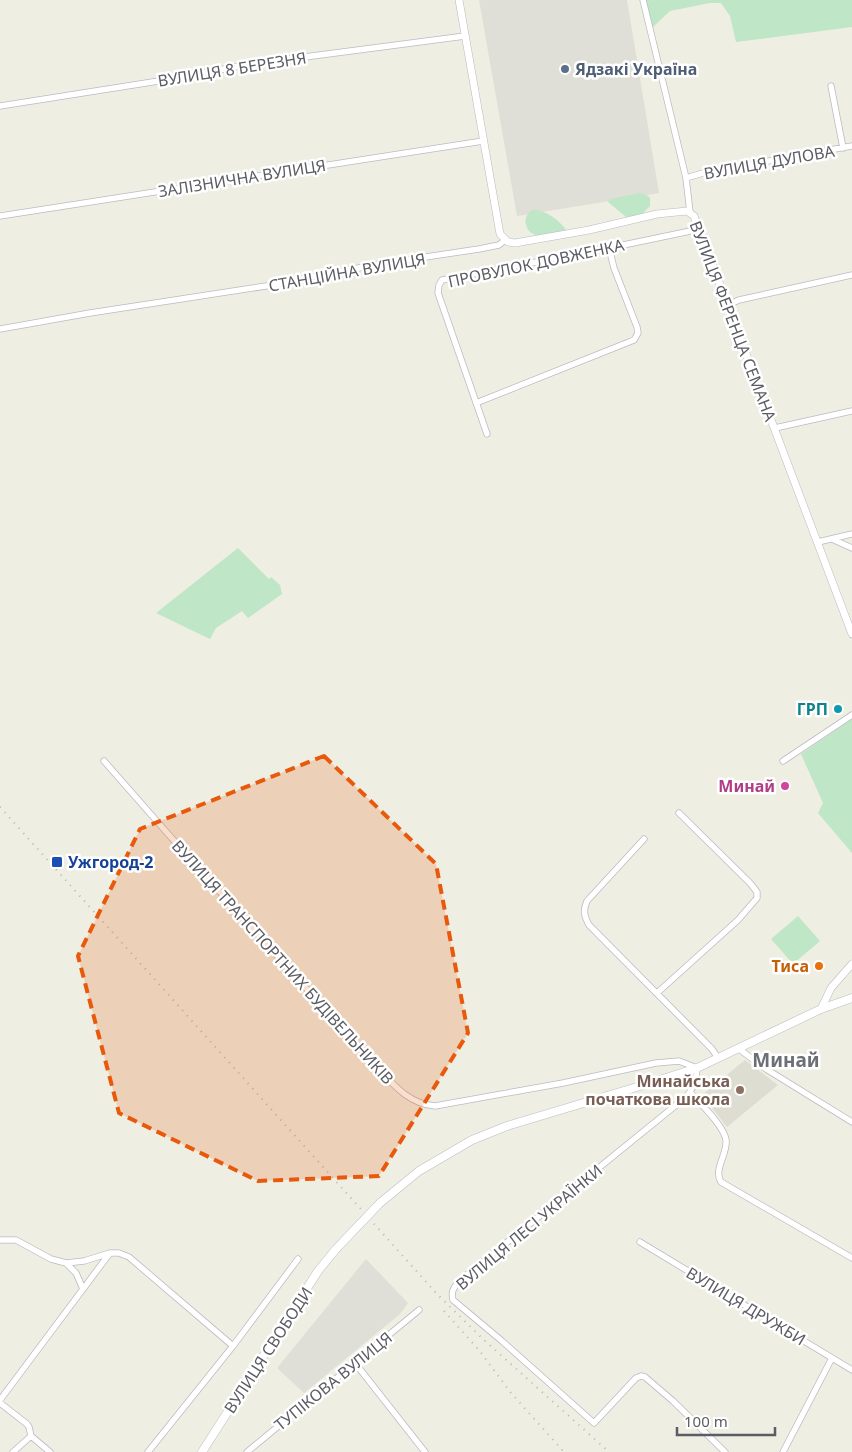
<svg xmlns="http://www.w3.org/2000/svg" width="852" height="1452" font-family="'Noto Sans',sans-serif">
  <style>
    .industrial { fill: #dfdfd7 }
    .education { fill: #deddd1 }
    .green { fill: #bfe6c6 }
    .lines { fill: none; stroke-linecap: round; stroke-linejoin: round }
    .minor-casing { stroke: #babbc2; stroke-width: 7 }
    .tertiary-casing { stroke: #babbc2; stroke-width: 8 }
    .secondary-casing { stroke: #bbbdc4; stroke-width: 9 }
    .minor { stroke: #fff; stroke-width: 5.5 }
    .tertiary { stroke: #fff; stroke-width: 7 }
    .secondary { stroke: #fff; stroke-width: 8 }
    .rail { stroke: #b6b6b7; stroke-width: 2; stroke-dasharray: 1 6; stroke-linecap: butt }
    .secondary-bridge-casing { stroke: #bbbdc4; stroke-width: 9; stroke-linecap: butt }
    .secondary-bridge { stroke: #fff; stroke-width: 8 }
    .marked { fill: #e8590c; fill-opacity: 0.2; stroke: #e8590c; stroke-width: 4; stroke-dasharray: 10 6; stroke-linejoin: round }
    .service-dot { fill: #5c6f8a; stroke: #fff; stroke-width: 2 }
    .culture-dot { fill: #0f9aa8; stroke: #fff; stroke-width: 2 }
    .hotel-dot { fill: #d1479c; stroke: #fff; stroke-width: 2 }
    .transit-dot { fill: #1a4fb4; stroke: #fff; stroke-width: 2 }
    .food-dot { fill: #e8710a; stroke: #fff; stroke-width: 2 }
    .education-dot { fill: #8d6e63; stroke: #fff; stroke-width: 2 }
    .labels { text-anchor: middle; stroke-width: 5; stroke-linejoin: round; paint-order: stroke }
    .street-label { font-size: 16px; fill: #5b5d64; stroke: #fff }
    .service-label { font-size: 16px; font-weight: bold; fill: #4e5e75; stroke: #fff; text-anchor: start }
    .culture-label { font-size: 16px; font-weight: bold; fill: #0d838f; stroke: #fff; text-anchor: end }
    .hotel-label { font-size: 16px; font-weight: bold; fill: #b23c85; stroke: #fff; text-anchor: end }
    .transit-label { font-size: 16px; font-weight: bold; fill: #164399; stroke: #fff; text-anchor: start }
    .food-label { font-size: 16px; font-weight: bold; fill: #c56008; stroke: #fff; text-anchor: end }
    .education-label { font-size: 16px; font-weight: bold; fill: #785e54; stroke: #fff; text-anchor: end }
    .quarter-label { font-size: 19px; font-weight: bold; fill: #6c6f76; stroke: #fff }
  </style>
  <rect width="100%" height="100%" fill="#eeeee3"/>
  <path class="industrial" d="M479 0H627L659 193 517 216Z
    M366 1259 408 1303 400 1314 304 1393 277 1368Z"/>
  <path class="education" d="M745 1060 778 1085 727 1127 702 1095Z"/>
  <path class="green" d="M646 0H852V27L736 42 730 16 721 3H710L670 11 653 27Z
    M640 193 648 196 650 198V206L641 215 626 217 608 202 610 199Z
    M532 210C544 209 560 220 566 230 559 232 544 236 537 235 525 233 521 217 532 210Z
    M238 548 269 579 271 577 280 585 282 594 248 618 242 611 216 628 210 639 156 613Z
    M852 719V853L818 813 823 803 801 754Z
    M798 916 820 941 793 964 771 939Z"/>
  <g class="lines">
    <g class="minor-casing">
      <path id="minor" d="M643 0 686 178 690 212
        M831 86 843 148
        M0 106 165 80 251 64 465 36
        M686 178 703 173 852 146
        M0 216 483 141
        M728 305 739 300 852 275
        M0 329 90 313 266 286 379 264 479 249 499 245 505 240
        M476 403 634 340 638 333 637 327 614 268 609 248
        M775 428 852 411
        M487 434 438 293 439 285 442 280 609 248 700 229
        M832 539 852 548
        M818 542 852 534
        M104 761 169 835 374 1064C392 1083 408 1104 435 1106L563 1083 656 1063 679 1061 697 1068C696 1080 694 1088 686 1097L458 1282C453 1289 451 1292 453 1300L502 1341 594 1423 636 1378 641 1376 645 1377 673 1401 725 1452
        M783 761 852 715
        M644 839 587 901C583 910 584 916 589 925L712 1049 718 1058
        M657 993 738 920 757 898V892L750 883 679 813
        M739 1049 766 1069 852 1122
        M690 1092C700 1103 724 1126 726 1140 728 1153 713 1170 721 1182L852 1258
        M0 1240H16L51 1259 66 1263 76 1273 83 1289
        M640 1242 852 1370
        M66 1263 84 1261 110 1253
        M233 1346 298 1259
        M355 1363 425 1452
        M0 1400 110 1253H119L129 1257 233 1346 148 1452
        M0 1403 27 1424 29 1427 31 1436 50 1452
        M13 1452 31 1436
        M247 1452 419 1310
        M783 1452 832 1358"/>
    </g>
    <g class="tertiary-casing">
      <path id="tertiary" d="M459 0 500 234 508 242 515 243 589 230 657 214 687 211 694 216 852 634
        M821 1009 831 988 852 964"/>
    </g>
    <g class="secondary-casing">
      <path id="secondary" d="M380 1203 419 1171 472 1140 507 1126 647 1084 697 1068 821 1009 852 998
        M202 1452 318 1271 336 1249"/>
    </g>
    <use href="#minor" class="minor"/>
    <use href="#tertiary" class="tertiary"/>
    <use href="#secondary" class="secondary"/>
    <path class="rail" d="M0 807 437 1294 484 1340 609 1452
      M444 1311 479 1350 511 1393 564 1452"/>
    <g class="secondary-bridge-casing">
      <path id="secondary-bridge" d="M336 1249 380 1203"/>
    </g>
    <use href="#secondary-bridge" class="secondary-bridge"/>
  </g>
  <path class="marked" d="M324 756 436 864 468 1033 379 1176 258 1181 119 1113 78 956 140 829Z"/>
  <circle class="service-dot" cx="565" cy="69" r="5"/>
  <circle class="culture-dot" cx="838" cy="709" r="5"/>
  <circle class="hotel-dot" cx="785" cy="786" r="5"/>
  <rect class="transit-dot" x="51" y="856" width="12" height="12" rx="2.5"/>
  <circle class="food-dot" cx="819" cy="966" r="5"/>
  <circle class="education-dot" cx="740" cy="1090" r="5"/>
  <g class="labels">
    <g class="street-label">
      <text transform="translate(232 69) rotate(-9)" y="6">ВУЛИЦЯ 8 БЕРЕЗНЯ</text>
      <text transform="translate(769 162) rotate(-10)" y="6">ВУЛИЦЯ ДУЛОВА</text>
      <text transform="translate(242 178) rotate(-9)" y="6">ЗАЛІЗНИЧНА ВУЛИЦЯ</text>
      <text transform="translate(536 263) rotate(-12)" y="6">ПРОВУЛОК ДОВЖЕНКА</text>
      <text transform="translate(347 272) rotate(-10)" y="6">СТАНЦІЙНА ВУЛИЦЯ</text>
      <text transform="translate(733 321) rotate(69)" y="6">ВУЛИЦЯ ФЕРЕНЦА СЕМАНА</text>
      <text transform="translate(283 962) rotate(48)" y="6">ВУЛИЦЯ ТРАНСПОРТНИХ БУДІВЕЛЬНИКІВ</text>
      <text transform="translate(529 1227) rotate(-40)" y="6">ВУЛИЦЯ ЛЕСІ УКРАЇНКИ</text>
      <text transform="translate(746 1306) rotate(31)" y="6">ВУЛИЦЯ ДРУЖБИ</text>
      <text transform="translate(268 1350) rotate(-57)" y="6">ВУЛИЦЯ СВОБОДИ</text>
      <text transform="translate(333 1381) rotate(-39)" y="6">ТУПІКОВА ВУЛИЦЯ</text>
    </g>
    <g class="service-label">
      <text x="575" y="75">Ядзакі Україна</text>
    </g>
    <g class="culture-label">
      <text x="828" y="715">ГРП</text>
    </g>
    <g class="hotel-label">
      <text x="775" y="792">Минай</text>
    </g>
    <g class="transit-label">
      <text x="68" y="868">Ужгород-2</text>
    </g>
    <g class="food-label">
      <text x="809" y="972">Тиса</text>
    </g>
    <g class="education-label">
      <text x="730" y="1087">Минайська<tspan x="730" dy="18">початкова школа</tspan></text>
    </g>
    <g class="quarter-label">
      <text x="786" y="1067">Минай</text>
    </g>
  </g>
  <path d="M677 1427v8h98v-8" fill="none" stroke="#5b5d64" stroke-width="2.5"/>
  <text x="684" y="1427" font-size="15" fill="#5b5d64" stroke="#ffffff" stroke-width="4" paint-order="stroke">100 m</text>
</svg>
